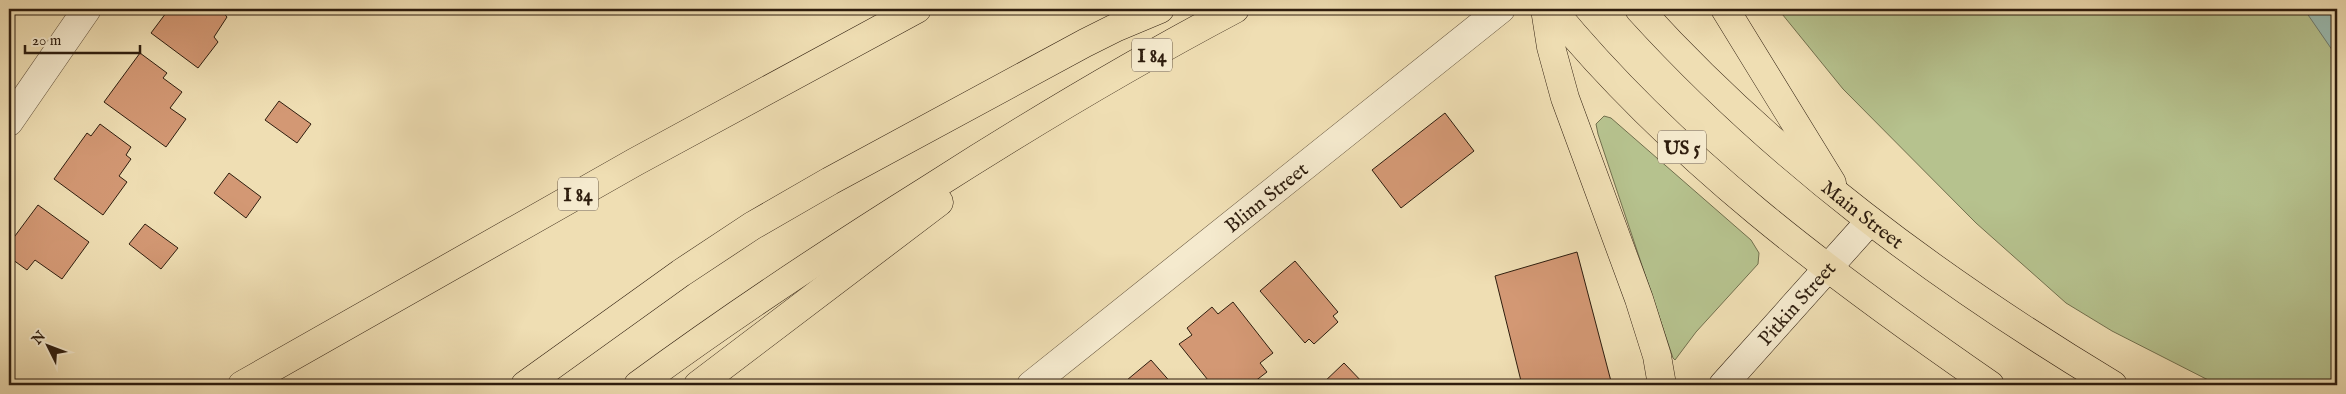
<svg xmlns="http://www.w3.org/2000/svg" width="2346" height="394" font-family="'IM FELL English',serif">
  <style>
    .green { fill: #b6c28e; stroke: #72704e }
    .water { fill: #9abbb1; stroke: #6f7c70 }
    .building { fill: #d39874; stroke: #2e1d0e }
    .lines { fill: none; stroke-linecap: round; stroke-linejoin: round }
    .street-casing { stroke: #5e4d37; stroke-width: 29 }
    .secondary-casing { stroke: #2e1d0e; stroke-width: 29 }
    .highway-casing { stroke: #2e1d0e; stroke-width: 29 }
    .street { stroke: #f5eace; stroke-width: 28 }
    .secondary { stroke: #f5eace; stroke-width: 28 }
    .highway { stroke: #efdeb3; stroke-width: 28 }
    .labels { text-anchor: middle; stroke-width: 4.5; stroke-linejoin: round; paint-order: stroke }
    .shield { fill: #f5eace; stroke: #6a5a48; stroke-width: 1 }
    .shield-label { font-size: 19px; font-weight: bold; fill: #2e1d0e }
    .street-label { font-size: 20px; fill: #2e1d0e; stroke: #f5eace }
  </style>
  <rect width="100%" height="100%" fill="#efdeb3"/>
  <filter id="stains"><feTurbulence type="fractalNoise" baseFrequency=".004" numOctaves="4"/><feColorMatrix values="0 0 0 0 .2 0 0 0 0 .09 0 0 0 0 .02 0 0 0 .5 -.17"/></filter>
  <radialGradient id="worn" r=".72"><stop offset=".6" stop-color="#630" stop-opacity="0"/><stop offset="1" stop-color="#630" stop-opacity=".3"/></radialGradient>
  <path class="green" d="M1778 9H2337V385H2218L2112 331 2066 303 1976 223 1843 89Z
    M1604 116 1611 118 1751 240 1759 253 1758 264 1696 332 1675 360 1673 358 1598 134 1596 124Z"/>
  <path class="water" d="M2304 9H2337V57Z"/>
  <path class="building" d="M169 9H224L222 11 227 17 214 37 218 42 198 68 151 33Z
    M140 53 167 73 163 78 182 92 170 108 186 119 166 147 104 102Z
    M279 101 311 124 297 143 265 120Z
    M1445 113 1474 151 1401 208 1372 170Z
    M100 124 131 147 126 155 131 159 119 176 127 182 103 215 54 179 87 133 91 136Z
    M229 173 261 197 246 218 214 193Z
    M38 205 89 242 62 279 35 260 27 270 9 257V244Z
    M145 224 178 248 161 269 129 244Z
    M1577 252 1612 385H1522L1495 276Z
    M1295 261 1338 312 1333 316 1338 322 1314 344 1309 339 1305 343 1260 291Z
    M1233 302 1273 353 1260 363 1267 372 1250 385H1212L1179 344 1192 335 1187 328 1212 307 1218 314Z
    M1151 360 1173 385H1121Z
    M1344 363 1365 385H1321Z"/>
  <g class="lines">
    <g class="street-casing">
      <g id="street">
        <path d="M9 122 87 9"/>
        <path id="s1" d="M1031 385 1501 9"/>
      </g>
    </g>
    <g class="secondary-casing">
      <g id="secondary">
        <path id="s2" d="M1723 385 1869 222"/>
      </g>
    </g>
    <g class="highway-casing">
      <g id="highway">
        <path d="M1545 9 1551 47 1565 98 1639 299 1657 356 1662 385"/>
        <path d="M1552 9C1675 159 1831 275 1990 385"/>
        <path id="s3" d="M1639 9C1776 160 1939 280 2113 385"/>
        <path d="M1725 9 1832 183"/>
        <path d="M242 385 635 162 917 9"/>
        <path d="M525 385 681 273 752 226 830 181 1085 43 1117 27 1160 9"/>
        <path d="M638 385C732 316 830 251 929 189 1029 125 1131 64 1235 9"/>
        <path d="M698 385 939 202"/>
      </g>
    </g>
    <use href="#street" class="street"/>
    <use href="#secondary" class="secondary"/>
    <use href="#highway" class="highway"/>
  </g>
  <g class="labels">
    <g class="shield">
      <rect x="1132" y="38.5" width="40" height="33" rx="4"/>
      <rect x="1658" y="130.5" width="48" height="33" rx="4"/>
      <rect x="558" y="177.5" width="40" height="33" rx="4"/>
    </g>
    <g class="shield-label">
      <text x="1152" y="62">I 84</text>
      <text x="1682" y="154">US 5</text>
      <text x="578" y="201">I 84</text>
    </g>
    <g class="street-label">
      <text dy="7" stroke="none"><textPath href="#s1" startOffset="301">Blinn Street</textPath></text>
      <text dy="7" stroke="none"><textPath href="#s3" startOffset="304">Main Street</textPath></text>
      <text dy="7" stroke="none"><textPath href="#s2" startOffset="110">Pitkin Street</textPath></text>
    </g>
  </g>
  <rect width="2346" height="394" fill="none" stroke="#efdeb3" stroke-width="30"/>
  <rect x="10" y="10" width="2326" height="374" fill="none" stroke="#2e1d0e" stroke-width="2.5"/>
  <rect x="15" y="15" width="2316" height="364" fill="none" stroke="#2e1d0e"/>
  <g transform="translate(48 346) rotate(312)" stroke="#f5eace" stroke-width="4" paint-order="stroke">
  <path d="M0-4L9 19L0 12L-9 19Z" fill="#2e1d0e"/>
  <text y="-8" font-size="14" font-weight="bold" text-anchor="middle" fill="#2e1d0e">N</text>
  </g>
  <path d="M25 45v8h115v-8" fill="none" stroke="#2e1d0e" stroke-width="2.5"/>
  <text x="32" y="45" font-size="15" fill="#2e1d0e" stroke="#f5eace" stroke-width="4" paint-order="stroke">20 m</text>
  <rect width="100%" height="100%" filter="url(#stains)"/>
  <rect width="100%" height="100%" fill="url(#worn)"/>
</svg>
